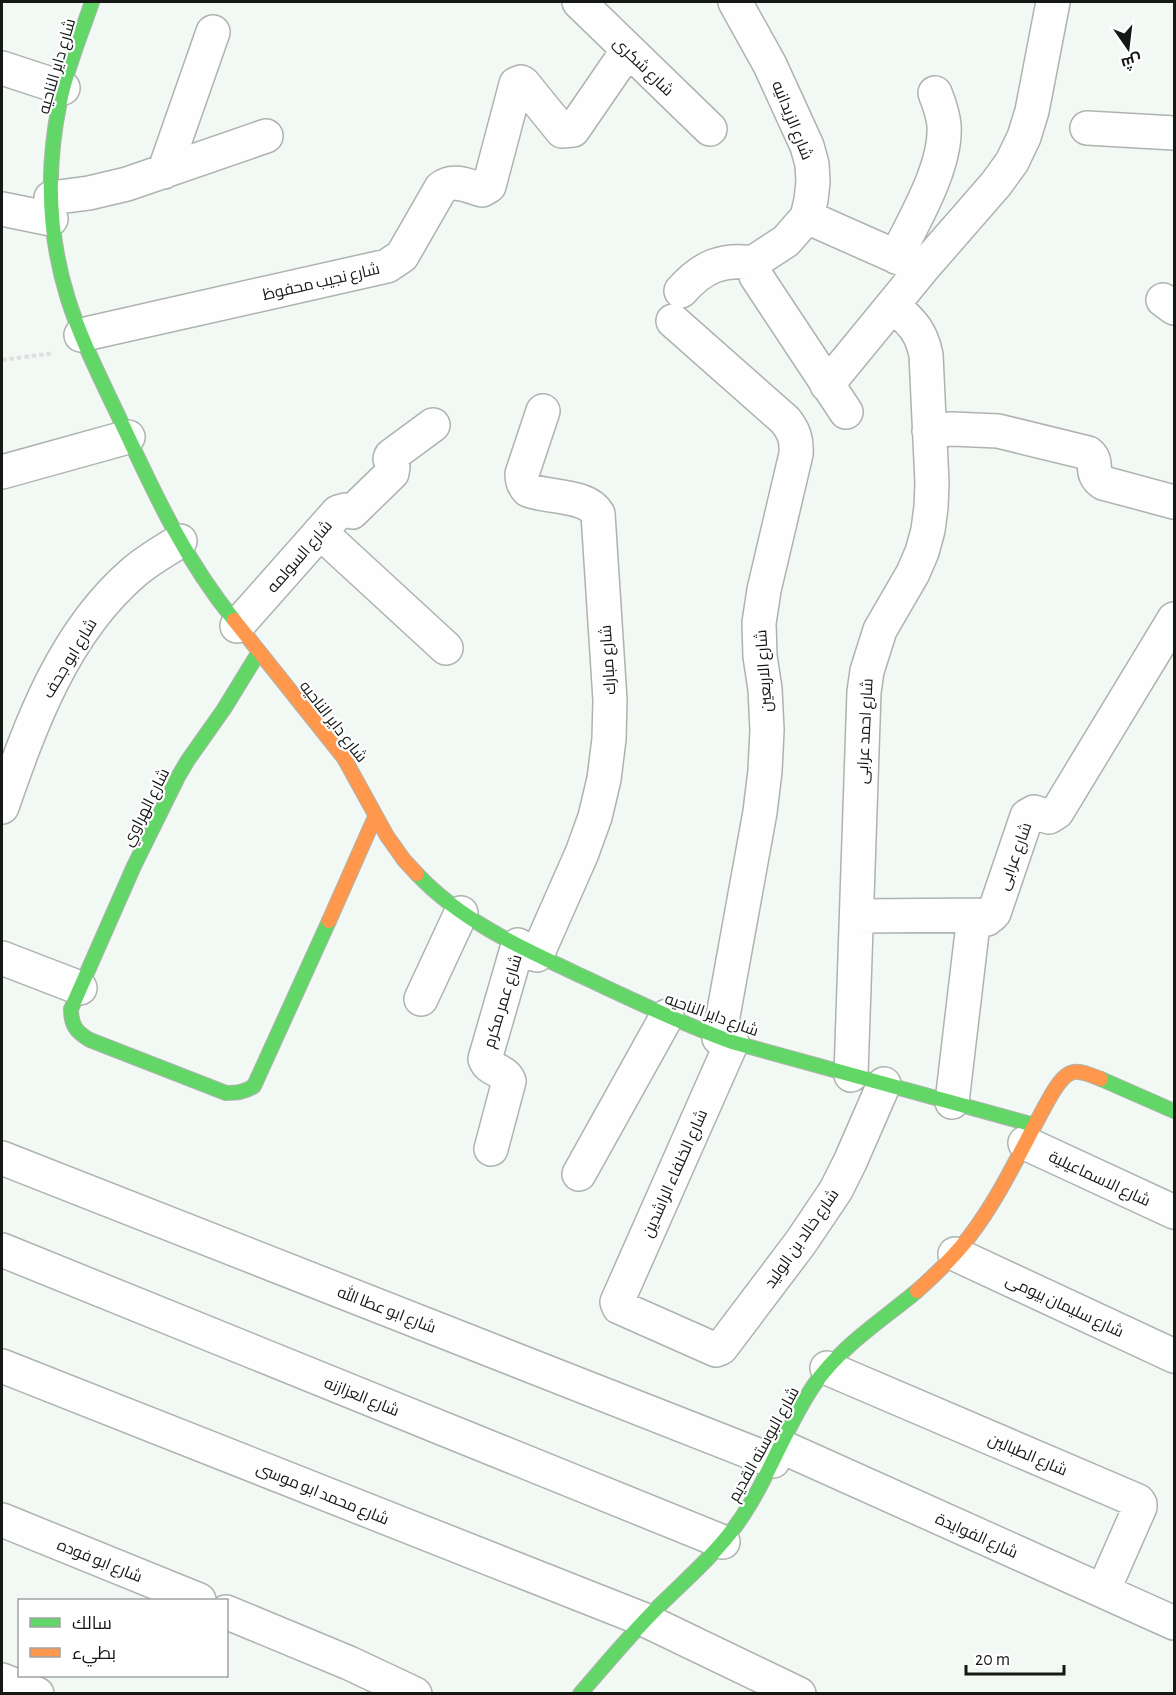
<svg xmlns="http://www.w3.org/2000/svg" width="1176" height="1695" font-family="'Alegreya Sans',Cairo,sans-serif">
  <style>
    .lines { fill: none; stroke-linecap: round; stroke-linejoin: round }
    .street-casing { stroke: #aeb3af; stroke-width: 36 }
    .fast-casing { stroke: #aeb3af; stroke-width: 16 }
    .slow-casing { stroke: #aeb3af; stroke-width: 16 }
    .path { stroke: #dedfde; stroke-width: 4; stroke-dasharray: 4.5 3; stroke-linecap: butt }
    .street { stroke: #fdfefd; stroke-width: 33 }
    .fast { stroke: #63d668; stroke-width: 14 }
    .slow { stroke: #ff974d; stroke-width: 14 }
    .labels { text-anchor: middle; stroke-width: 4.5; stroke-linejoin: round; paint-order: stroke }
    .street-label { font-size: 16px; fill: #151916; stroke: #fff }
  </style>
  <rect width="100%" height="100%" fill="#f2f8f3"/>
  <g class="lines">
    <g class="street-casing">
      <path id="street" d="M579 2 710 129
        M735 2 770 65 807 146 812 164 813 182 811 200 807 217 786 241 760 258 756 263 755 270 756 276 846 412
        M2 68 63 88
        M1087 128 1174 133
        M164 172 213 32
        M51 198 89 193 127 184 266 136
        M2 209 51 219
        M807 217 915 265
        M896 257C914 220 947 166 944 125 943 114 939 103 935 93
        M681 291C703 266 723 258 756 263
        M1163 300 1174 308
        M673 321 785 420C794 431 797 440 796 454L764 590 759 623 760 656 765 689 767 730 765 771 760 812 719 1038
        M81 335 387 266 402 256 441 188C453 178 468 186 482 190L489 186 516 84 521 82 523 83 562 131 573 130 628 50
        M827 385 922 269 996 184 1012 162 1024 137 1032 111 1053 2
        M929 431 952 429 998 431 1088 453C1100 462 1088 473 1103 483L1174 502
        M2 472 128 437
        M320 532 446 648
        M237 626 338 512 345 510 352 512 392 473 393 467 390 459 391 456 433 425
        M2 807C31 723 64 632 134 572 148 560 164 551 180 541
        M857 916 992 915
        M537 955 582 853 595 817 604 779 609 739 610 700 598 514C587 494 548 498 528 490 523 485 522 481 522 474L543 411
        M2 958 80 988
        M421 999 461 913
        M732 1042 617 1302 619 1307 716 1350 721 1348 801 1242 836 1190 850 1162 884 1084
        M851 1075 864 692 867 671 880 630 913 573 922 552 928 530 931 507 932 483 926 355C921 330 911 322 893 305
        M952 1102 973 924 978 919H987L994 913 1027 816 1034 812 1049 817 1057 812 1174 619
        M1025 1143 1174 1212
        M491 1149 509 1081C504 1069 489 1071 485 1059L518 945
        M2 1158 773 1461
        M579 1174 667 1016
        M2 1250 723 1542
        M955 1254 1174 1356
        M2 1366 645 1620 799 1694
        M827 1368 1138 1501 1140 1504V1507L1103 1591
        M780 1446 1174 1623
        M2 1520 199 1600
        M226 1612 349 1663 415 1694
        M2 1680 37 1694"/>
    </g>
    <g class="fast-casing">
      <path id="fast" d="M92 2C81 35 67 67 60 101 46 167 48 235 68 299 82 343 104 385 124 428 156 497 186 561 234 620
        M259 652 224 709 188 760 178 777 134 866 71 1009C71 1025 76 1032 90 1040L226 1093C237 1093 245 1092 254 1086L329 921
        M417 874C463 923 528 951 588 979 636 1002 683 1024 732 1042L1034 1125
        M1101 1079 1174 1111
        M580 1694C605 1665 629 1636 656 1609 683 1582 714 1556 737 1524 768 1481 784 1429 814 1385 841 1346 881 1321 917 1291"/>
    </g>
    <g class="slow-casing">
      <path id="slow" d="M234 620 344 758 387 836 404 860 417 874
        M329 921 375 817
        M917 1291C936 1274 954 1257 969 1237 1003 1193 1025 1140 1053 1092 1069 1066 1076 1069 1101 1079"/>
    </g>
    <path class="path" d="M2 360 54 353"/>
    <use href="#street" class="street"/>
    <use href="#fast" class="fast"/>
    <use href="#slow" class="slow"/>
  </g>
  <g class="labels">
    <g class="street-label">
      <text transform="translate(56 66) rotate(-74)" y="6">شارع داير الناحيه</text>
      <text transform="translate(644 66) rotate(44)" y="6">شارع شكرى</text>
      <text transform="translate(793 120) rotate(68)" y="6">شارع الزيدانيه</text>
      <text transform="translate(321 281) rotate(-13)" y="6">شارع نجيب محفوظ</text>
      <text transform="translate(299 556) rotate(-49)" y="6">شارع السولمه</text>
      <text transform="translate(69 658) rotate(-59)" y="6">شارع ابو جحف</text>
      <text transform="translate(607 660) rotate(-94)" y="6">شارع مبارك</text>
      <text transform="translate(763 671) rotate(-94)" y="6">شارع الاربعين</text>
      <text transform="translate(334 721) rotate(52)" y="6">شارع داير الناحيه</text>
      <text transform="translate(864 731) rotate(-87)" y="6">شارع احمد عرابى</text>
      <text transform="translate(145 807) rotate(-63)" y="6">شارع الهراوي</text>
      <text transform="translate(1014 856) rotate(-70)" y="6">شارع عرابى</text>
      <text transform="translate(502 1001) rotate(-73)" y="6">شارع عمر مكرم</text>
      <text transform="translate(712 1014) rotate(20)" y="6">شارع داير الناحيه</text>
      <text transform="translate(674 1173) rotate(-66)" y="6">شارع الخلفاء الراشدين</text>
      <text transform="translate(1100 1178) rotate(25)" y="6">شارع الاسماعيلية</text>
      <text transform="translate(801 1238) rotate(-55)" y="6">شارع خالد بن الوليد</text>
      <text transform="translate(1065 1305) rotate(25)" y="6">شارع سليمان بيومى</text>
      <text transform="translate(387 1309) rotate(21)" y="6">شارع ابو عطا الله</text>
      <text transform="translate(362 1396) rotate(22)" y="6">شارع العزازنه</text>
      <text transform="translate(763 1444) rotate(-61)" y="6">شارع البوسته القديم</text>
      <text transform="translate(1028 1454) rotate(23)" y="6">شارع الطبالين</text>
      <text transform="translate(323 1493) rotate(22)" y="6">شارع محمد ابو موسى</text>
      <text transform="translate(977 1535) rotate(24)" y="6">شارع الفوايدة</text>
      <text transform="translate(100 1560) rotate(22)" y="6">شارع ابو فوده</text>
    </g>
  </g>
  <rect width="1176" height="1695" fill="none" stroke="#151916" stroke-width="6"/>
  <rect x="18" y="1599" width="210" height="78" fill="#ffffff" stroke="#a1a3a2" stroke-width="1.5"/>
  <rect x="30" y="1618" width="30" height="9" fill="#63d668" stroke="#a1a3a2" stroke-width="1.5"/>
  <text x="72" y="1629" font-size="18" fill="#151916">سالك</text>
  <rect x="30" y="1648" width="30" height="9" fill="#ff974d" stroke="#a1a3a2" stroke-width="1.5"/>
  <text x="72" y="1659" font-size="18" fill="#151916">بطيء</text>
  <g transform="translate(1128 48) rotate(166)" stroke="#ffffff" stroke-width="4.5" paint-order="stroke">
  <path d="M0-4.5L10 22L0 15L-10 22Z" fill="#151916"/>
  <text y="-9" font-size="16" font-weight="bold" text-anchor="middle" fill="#151916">ش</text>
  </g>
  <path d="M966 1665v9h98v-9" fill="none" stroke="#151916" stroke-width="3"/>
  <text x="975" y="1665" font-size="18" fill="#151916" stroke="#ffffff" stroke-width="4.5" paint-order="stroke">20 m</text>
</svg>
